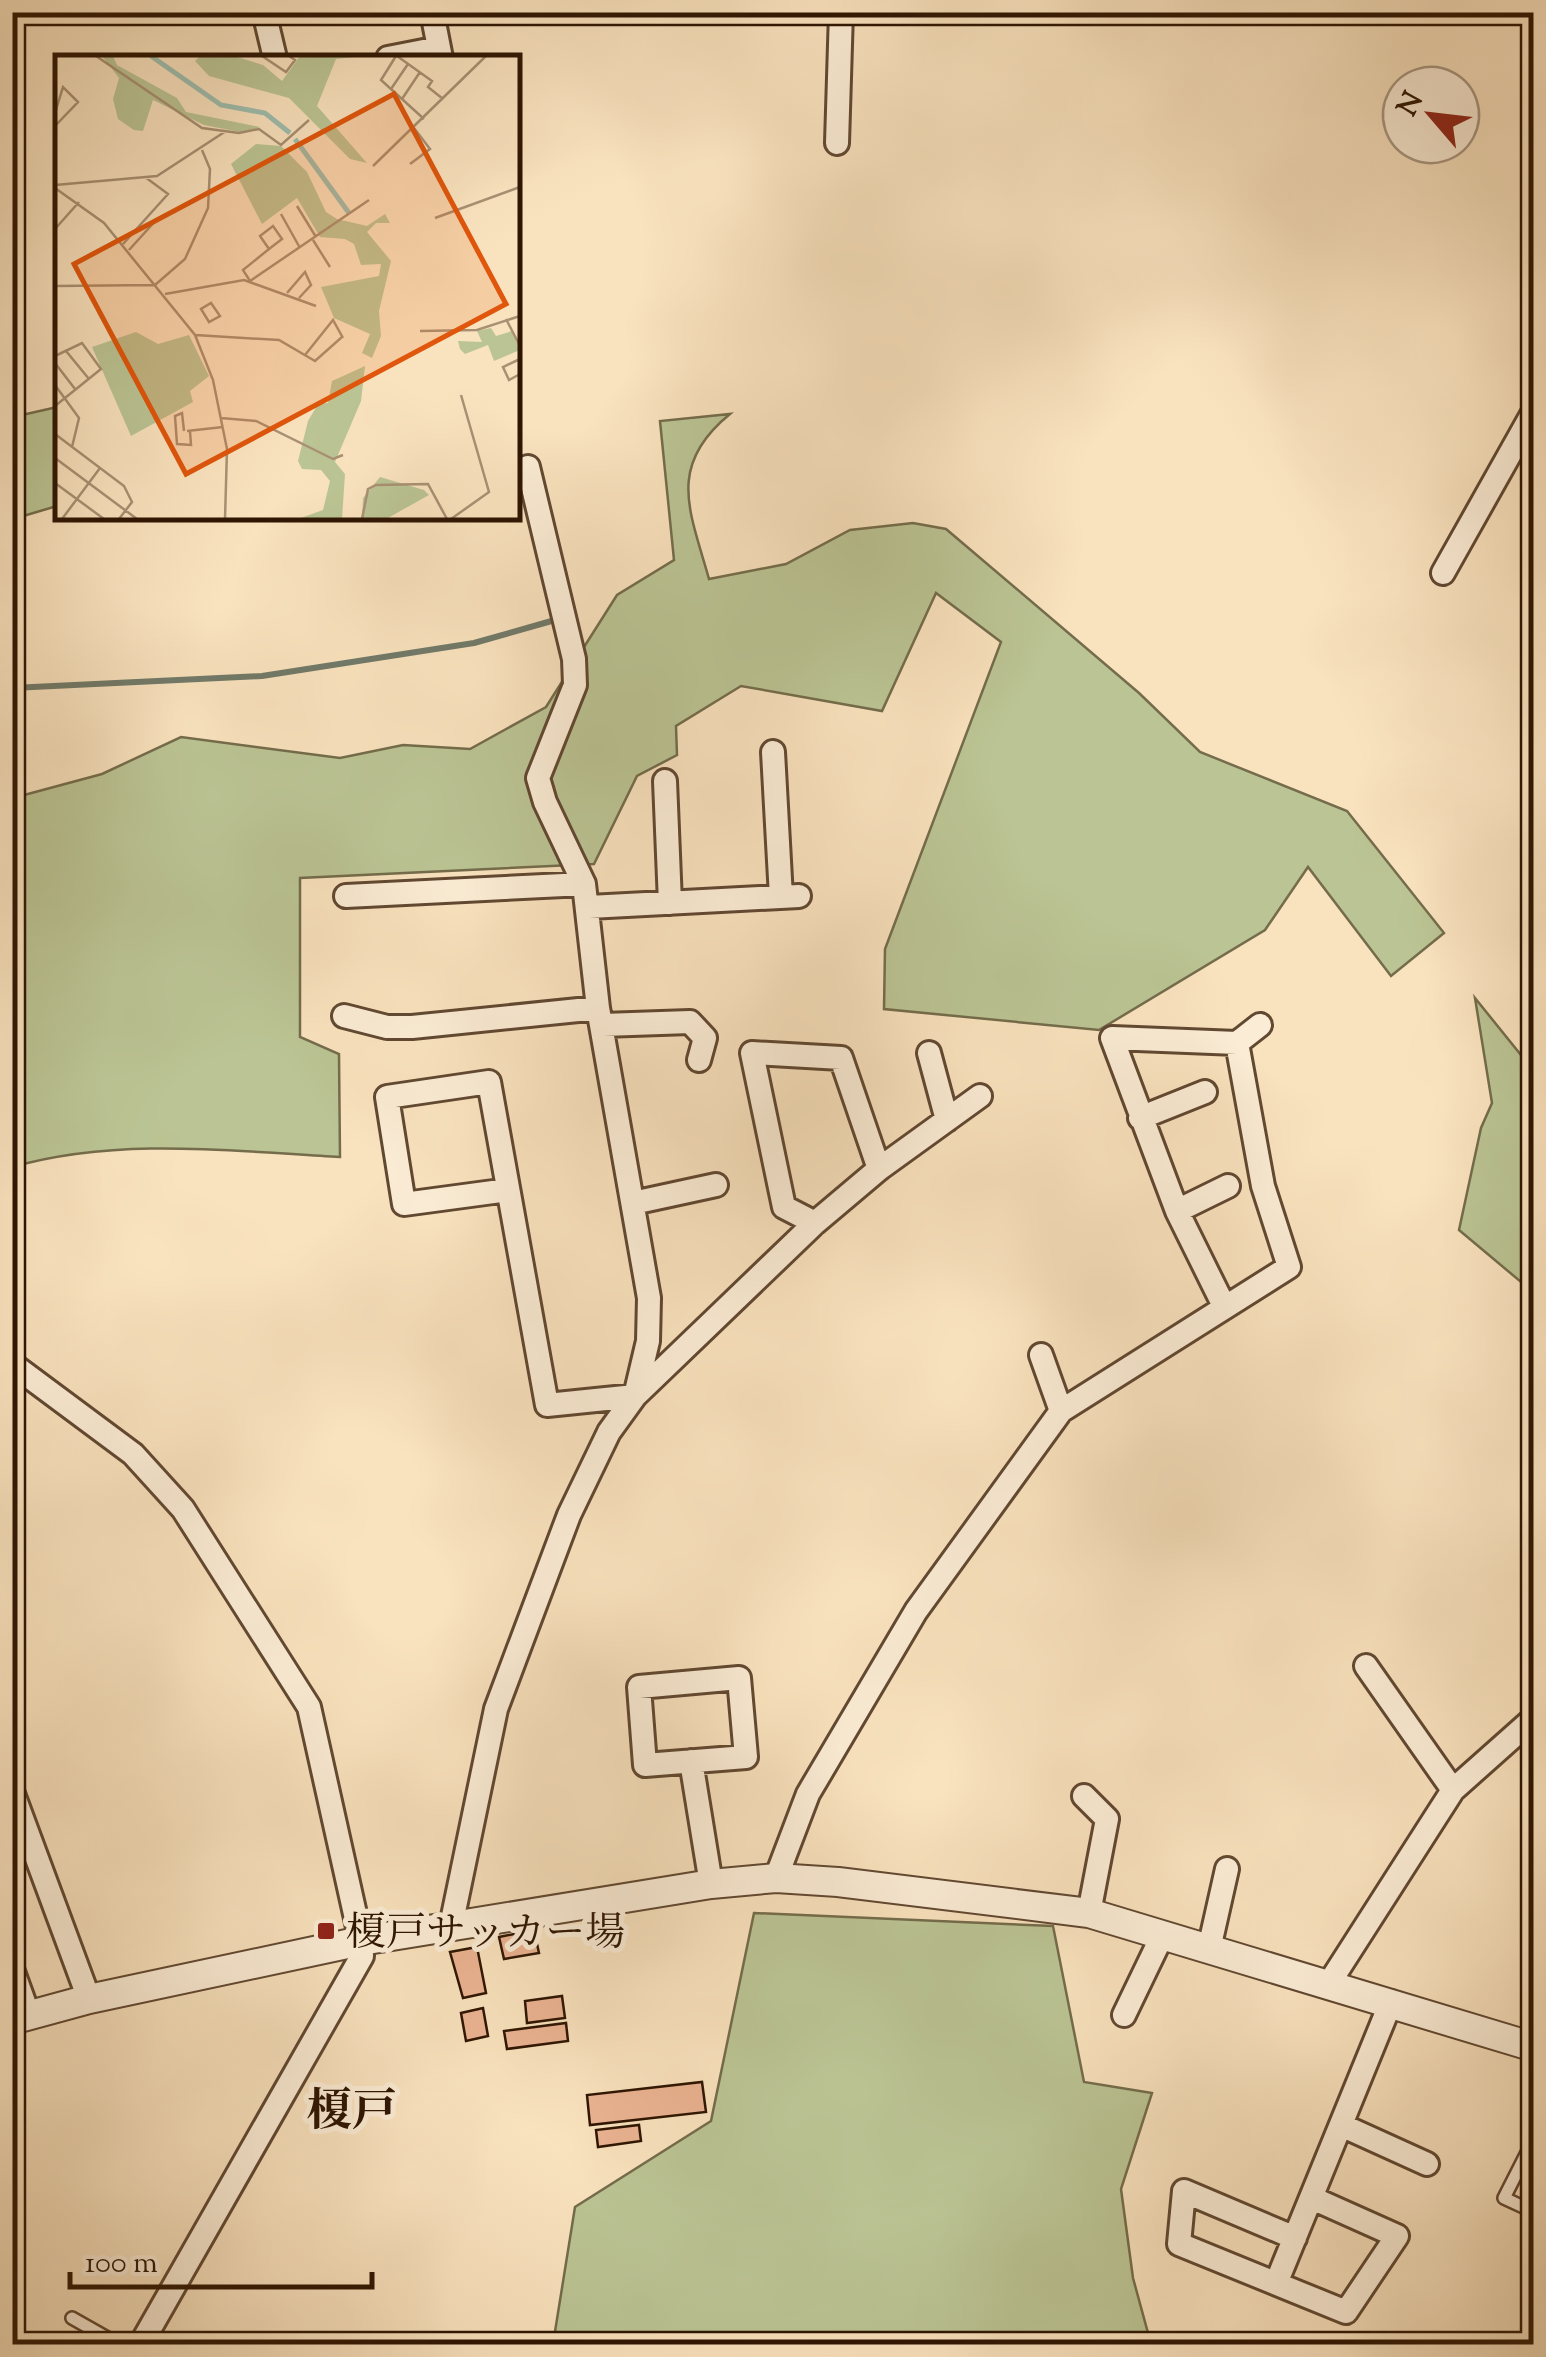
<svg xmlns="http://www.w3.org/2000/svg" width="1546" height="2357" font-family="'Sorts Mill Goudy','Noto Serif JP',serif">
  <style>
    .green { fill: #bbc494; stroke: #746c4b; stroke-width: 2.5 }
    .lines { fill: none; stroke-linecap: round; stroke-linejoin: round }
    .stream { stroke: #717a69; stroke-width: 6 }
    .building { fill: #ebb392; stroke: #2e1502; stroke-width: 2.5 }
    .service-casing { stroke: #614831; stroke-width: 16 }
    .minor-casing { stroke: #614831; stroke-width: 28 }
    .tertiary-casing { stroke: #614831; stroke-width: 32 }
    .service { stroke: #fbecd5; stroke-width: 11 }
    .minor { stroke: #fbecd5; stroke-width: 22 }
    .tertiary { stroke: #fbecd5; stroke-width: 28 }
    .poi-dot { fill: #8f2418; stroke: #fbecd5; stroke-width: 4 }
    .labels { text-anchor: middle; stroke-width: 10; stroke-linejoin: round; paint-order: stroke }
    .poi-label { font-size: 40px; fill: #2e1502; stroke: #fbecd5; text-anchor: start }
    .quarter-label { font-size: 45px; font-weight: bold; fill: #2e1502; stroke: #fbecd5 }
    .inset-river { fill: none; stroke: #9ebeae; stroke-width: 5 }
    .inset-road { fill: none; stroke: #a89073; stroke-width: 2.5 }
    .view { fill: #df560c; fill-opacity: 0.15; stroke: #df560c; stroke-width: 5 }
    .inset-edge { fill: none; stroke: #2e1502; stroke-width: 5 }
  </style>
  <rect width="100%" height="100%" fill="#f9e2be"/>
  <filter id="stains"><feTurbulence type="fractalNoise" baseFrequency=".002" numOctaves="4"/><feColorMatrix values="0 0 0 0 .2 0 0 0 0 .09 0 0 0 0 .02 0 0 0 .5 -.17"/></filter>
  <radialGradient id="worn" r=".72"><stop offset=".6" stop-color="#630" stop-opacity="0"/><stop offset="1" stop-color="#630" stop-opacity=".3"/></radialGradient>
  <path class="green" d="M57 407V506L13 519V417Z
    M730 414C666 466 690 511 709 579L786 564 850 530 913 523 946 529 1139 693 1200 752 1347 811 1444 933 1391 976 1308 867 1265 930 1099 1030 884 1009 885 949 1001 642 936 593 882 711 741 686 676 726 677 755 637 776 594 864 300 878V1037L339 1054 340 1157C233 1151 117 1137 13 1167V798L102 774 181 737 340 758 403 745 470 749 546 707 617 595 674 560 660 421Z
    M1475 998 1533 1070V1292L1459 1230 1481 1128 1492 1103Z
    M754 1913 1053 1926 1084 2082 1152 2093 1121 2189 1133 2278 1151 2344H553L575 2207 711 2121Z"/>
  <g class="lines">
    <path class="stream" d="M12 688 262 676 474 643 555 620"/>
  </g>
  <path class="building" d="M534 1930 539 1953 504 1959 499 1937Z
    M477 1947 486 1993 463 1998 450 1952Z
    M562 1996 565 2018 527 2023 525 2001Z
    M483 2008 488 2036 466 2041 461 2013Z
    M566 2023 568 2041 507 2049 504 2031Z
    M702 2082 706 2112 590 2125 587 2095Z
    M639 2125 641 2141 598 2147 596 2130Z"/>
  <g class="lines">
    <g class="service-casing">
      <path id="service" d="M1534 2139 1504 2198 1534 2212
        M72 2318 118 2344"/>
    </g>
    <g class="minor-casing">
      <path id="minor" d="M264 12 275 58
        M432 12 441 58
        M388 58 439 48
        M837 143 841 12
        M1443 573 1534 411
        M773 752 781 897
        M665 781 670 903
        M346 896 584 884
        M589 907 799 896
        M344 1016 387 1027H412L598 1008
        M603 1025 690 1022 705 1038 699 1060
        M929 1053 947 1120
        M1140 1118 1205 1092
        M508 1190 404 1204 387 1097 489 1082 547 1405 635 1396 648 1341 649 1298 598 1008 584 884 545 802 538 778 575 685 574 659 528 467
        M633 1203 716 1185
        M1177 1211 1228 1186
        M815 1223 784 1207 752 1053 841 1058 879 1169
        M1224 1306 1177 1211 1112 1038 1237 1043 1260 1025
        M1041 1355 1061 1411
        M12 1364 133 1454 183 1509 309 1707 361 1941 362 1956 141 2344
        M1366 1666 1453 1790
        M739 1678 746 1757 645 1765 639 1687Z
        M691 1761 711 1884
        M12 1791 89 1999
        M1084 1796 1107 1819 1089 1913
        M776 1878 808 1794 916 1611 1061 1411 1289 1267 1263 1186 1237 1043
        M451 1926 496 1709 569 1515 609 1432 635 1396 815 1223 879 1169 980 1096
        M1209 1949 1227 1869
        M12 1969 29 2016
        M1328 1985 1453 1790 1534 1718
        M1124 2015 1163 1934
        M1341 2125 1427 2164
        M1295 2238 1184 2191 1179 2244 1346 2312 1397 2236 1312 2198
        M1277 2281 1391 2002"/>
    </g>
    <g class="tertiary-casing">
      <path id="tertiary" d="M12 2020 89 1999 361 1941 711 1884 776 1878 838 1882 1089 1913 1534 2047"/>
    </g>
    <use href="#service" class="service"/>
    <use href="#minor" class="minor"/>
    <use href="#tertiary" class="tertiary"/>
  </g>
  <rect class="poi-dot" x="316" y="1921" width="20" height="20" rx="5"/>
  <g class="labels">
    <g class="poi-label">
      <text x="346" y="1945">榎戸サッカー場</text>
    </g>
    <g class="quarter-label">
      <text x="352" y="2125">榎戸</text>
    </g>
  </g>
  <g transform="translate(55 55)">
    <rect width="465" height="465" fill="#f9e2be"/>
    <path d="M47 1H58L62 10 122 43 131 57 205 72 190 78 149 70 98 45 88 76 79 75 63 64 58 44 64 23ZM145 1H179L208 10 227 26 245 1H309L281 4 262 51 312 108 295 104 234 43 154 21 140 6ZM201 89 226 91 252 117 271 157 282 164 312 171 330 159 335 168H321L312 177 336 206 324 256 326 281 317 303 307 298 315 279 279 263 266 232 324 221 326 209 306 210 299 189 290 184 265 182 242 143 207 169 176 109ZM436 273 441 281 457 276 465 295 439 306 433 290 410 299 405 294 403 286 427 287 422 276ZM81 277 103 289 134 280 154 321 135 336 138 347 76 381 37 292ZM310 311 306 346 280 407 290 419 287 464H243L268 455 275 426 266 415 247 414 243 406 253 366 263 349 273 348 277 326ZM325 422 369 435 374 440 331 464H307L308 443Z" fill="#bbc494"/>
    <path class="inset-river" d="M96 1 166 50 210 58 235 78M240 84 294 158"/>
    <path class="inset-road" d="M41 1 147 73 184 78 204 74 226 90 254 65M207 1 231 17 240 5 234 1M341 1 326 25 369 64M342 1 377 26 373 32 388 44M336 34 353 9M347 44 365 17M0 58 8 32 23 47 0 71M355 109 375 94 359 73M318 111 431 1M0 130 102 121 171 76M0 133 49 168 140 280 158 325 172 394 170 464M242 151 261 182M226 159 245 193M380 163 465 132M0 174 24 147M258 185 275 212M68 189 113 139 90 122M214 194 205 181 218 171 227 184 214 194 188 215 195 226 314 145M74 195 103 163M0 231 100 230 130 204 153 153 155 114 147 95M232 238 250 217 256 230 244 243M110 239 189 225 261 251M156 248 165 261 154 267 146 254ZM451 264 465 291M365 276 422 275 465 261M140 280 224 285 260 306 287 282M11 296 34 324M250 300 278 265 288 283M0 301 27 288 46 314 0 351M465 304 448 312 454 325 465 319M0 308 20 334M0 330 24 363 17 392M166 363 201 366 278 404 288 400M129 376 127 358 120 361 122 389 136 390 135 376M132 376 168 372M0 379 69 431 77 447 64 464M0 403 82 464M0 428 49 464M7 464 45 413M307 464 313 434 321 430 373 429 392 464M396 464 434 437 406 340"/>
    <path class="view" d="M339 39 451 249 131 419 19 209Z"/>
    <rect width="465" height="465" class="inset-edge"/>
  </g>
  <rect width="1546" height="2357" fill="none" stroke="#f9e2be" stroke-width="50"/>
  <rect x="15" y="15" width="1516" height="2327" fill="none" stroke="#2e1502" stroke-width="5"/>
  <rect x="25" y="25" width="1496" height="2307" fill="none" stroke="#2e1502" stroke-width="2.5"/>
  <g transform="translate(1431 115) rotate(298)"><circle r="48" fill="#fbecd5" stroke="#a99681" stroke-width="2.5"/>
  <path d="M0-8L18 38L0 25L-18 38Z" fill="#8f2418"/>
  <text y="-15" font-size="28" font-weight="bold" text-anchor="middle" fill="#2e1502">N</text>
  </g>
  <path d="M70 2272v15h302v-15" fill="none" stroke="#2e1502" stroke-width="5"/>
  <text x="85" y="2272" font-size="30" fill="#2e1502" stroke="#fbecd5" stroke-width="8" paint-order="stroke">100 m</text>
  <rect width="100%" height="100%" filter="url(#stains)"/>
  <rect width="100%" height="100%" fill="url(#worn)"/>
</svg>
